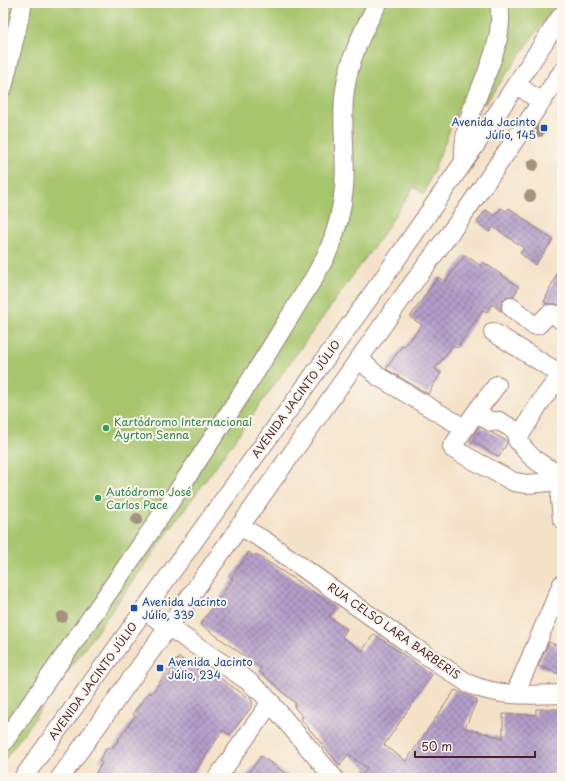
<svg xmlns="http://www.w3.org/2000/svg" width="565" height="781" font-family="'Playpen Sans',sans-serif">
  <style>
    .grass { fill: #a6c56c; stroke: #78724c }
    .building { fill: url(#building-cross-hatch) }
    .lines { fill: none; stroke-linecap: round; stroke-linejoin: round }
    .minor-casing { stroke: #9f807a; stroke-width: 20 }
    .minor { stroke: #fff; stroke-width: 18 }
    .tree { fill: #a6927c }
    .transit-dot { fill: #1a4fb4; stroke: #fbf7ec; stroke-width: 1.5 }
    .leisure-dot { fill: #2e9e5b; stroke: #fbf7ec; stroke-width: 1.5 }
    .labels { text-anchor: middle; stroke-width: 4; stroke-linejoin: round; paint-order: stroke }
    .transit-label { font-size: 11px; fill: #164399; stroke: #fbf7ec; text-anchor: start }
    .street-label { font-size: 11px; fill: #4a1f2b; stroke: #fbf7ec }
    .leisure-label { font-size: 11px; fill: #27864d; stroke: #fbf7ec; text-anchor: start }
  </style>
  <defs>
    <pattern id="building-cross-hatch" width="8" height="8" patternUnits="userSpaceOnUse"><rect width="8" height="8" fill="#b39ec9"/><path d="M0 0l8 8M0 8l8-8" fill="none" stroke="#9480a3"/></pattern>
  </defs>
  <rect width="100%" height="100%" fill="#fbf7ec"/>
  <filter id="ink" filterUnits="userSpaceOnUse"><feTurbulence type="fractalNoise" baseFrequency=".025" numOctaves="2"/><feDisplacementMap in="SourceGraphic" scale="8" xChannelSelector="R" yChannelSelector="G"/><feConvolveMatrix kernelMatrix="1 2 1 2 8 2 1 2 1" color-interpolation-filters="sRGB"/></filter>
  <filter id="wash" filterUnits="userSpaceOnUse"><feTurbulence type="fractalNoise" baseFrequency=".012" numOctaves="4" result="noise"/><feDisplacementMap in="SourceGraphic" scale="16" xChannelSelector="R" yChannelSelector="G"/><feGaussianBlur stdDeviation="0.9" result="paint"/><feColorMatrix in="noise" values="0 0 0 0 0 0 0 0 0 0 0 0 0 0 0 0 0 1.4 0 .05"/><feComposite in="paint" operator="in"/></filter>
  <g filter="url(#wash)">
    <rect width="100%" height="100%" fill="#f4e2c8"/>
    <path class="grass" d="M3 3H557L485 104 464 95 424 194 414 187 382 235 3 762Z"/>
    <g id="blocks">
      <path class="building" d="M501 208 506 211 509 208 553 240 535 265 520 253 524 248 493 227 490 232 477 222 486 210 495 216Z
        M465 255 481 266 483 262 519 287 513 297H507L503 301 501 306V311L492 304 487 312 483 310 457 348 453 345 435 369 441 373 428 394 386 369 402 346 404 347 422 325 410 317 438 277 445 282Z
        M562 262V307L555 304H547L544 302Z
        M479 426 507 441V443L499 457 470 440Z
        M249 552 254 556 256 554 336 607 329 617 347 629 342 637 362 651 374 634 432 675 384 745 406 761 455 690 477 700 465 728 503 738V714L536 715V709H559V723H562V778H360L367 768 348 754 340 766 301 719 303 717 294 707 296 704 271 681 259 672 261 668 200 624 233 579 231 578Z
        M549 642 562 648V675L538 666Z
        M179 657 211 679 214 674 252 700V706L230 735 223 730 191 778H93L102 763 99 760 108 747 111 749 117 742 135 716 133 714 149 692 151 694 176 660 177 661Z
        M261 756 292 778H245Z"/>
    </g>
  </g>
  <g filter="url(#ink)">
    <use href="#blocks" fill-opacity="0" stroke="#9f807a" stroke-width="1"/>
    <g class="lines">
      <g class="minor-casing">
        <path id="minor" d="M516 84 541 102
          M3 87 23 3
          M464 159C461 102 508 59 499 3
          M511 307 533 325H538L549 314H554L562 321
          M493 332 562 375
          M359 359 379 377 464 428
          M561 375 541 401 517 440C521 444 523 448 527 452 536 463 550 469 562 475
          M476 412 497 385
          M520 433 499 421 491 422 476 412 452 447 453 449 514 482 527 484 562 481
          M562 484 560 499 562 519
          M239 526 264 540 411 645 469 684C499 697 530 695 562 694
          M144 610 248 681 264 695 334 778
          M515 694 562 584
          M3 743C83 629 163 516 238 399 258 369 276 339 295 308 307 289 320 270 329 249 337 230 342 209 344 188 347 155 340 122 345 90 349 59 363 30 378 3
          M23 778 385 276 492 121 562 15
          M60 778 169 626 405 294 461 218 562 72
          M217 778 271 702"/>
      </g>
      <use href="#minor" class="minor"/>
    </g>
    <g class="tree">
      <circle cx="539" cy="131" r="6"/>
      <circle cx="533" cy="165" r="6"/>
      <circle cx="530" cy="196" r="6"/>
      <circle cx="137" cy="519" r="6"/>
      <circle cx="62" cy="617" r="6"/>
    </g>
  </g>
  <g class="transit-dot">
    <rect x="540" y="124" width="8" height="8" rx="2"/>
    <rect x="130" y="604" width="8" height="8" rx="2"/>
    <rect x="156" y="664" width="8" height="8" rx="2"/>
  </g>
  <g class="leisure-dot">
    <circle cx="106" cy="428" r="4"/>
    <circle cx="98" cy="498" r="4"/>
  </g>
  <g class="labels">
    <g class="transit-label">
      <text x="536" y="126" text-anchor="end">Avenida Jacinto<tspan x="536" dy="13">Júlio, 145</tspan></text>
      <text x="142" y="606">Avenida Jacinto<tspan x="142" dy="13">Júlio, 339</tspan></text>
      <text x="168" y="666">Avenida Jacinto<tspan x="168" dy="13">Júlio, 234</tspan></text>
    </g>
    <g class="street-label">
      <text transform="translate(296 399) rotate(-54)" y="4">AVENIDA JACINTO JÚLIO</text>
      <text transform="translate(394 631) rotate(35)" y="4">RUA CELSO LARA BARBERIS</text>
      <text transform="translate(93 681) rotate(-54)" y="4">AVENIDA JACINTO JÚLIO</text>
    </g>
    <g class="leisure-label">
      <text x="114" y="426">Kartódromo Internacional<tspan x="114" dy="13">Ayrton Senna</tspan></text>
      <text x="106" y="496">Autódromo José<tspan x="106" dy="13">Carlos Pace</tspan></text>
    </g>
  </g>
  <rect width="565" height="781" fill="none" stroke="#fbf7ec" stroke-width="16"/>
  <path d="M415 751v6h120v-6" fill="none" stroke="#4a1f2b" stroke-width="2"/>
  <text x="421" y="751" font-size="12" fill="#4a1f2b" stroke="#fbf7ec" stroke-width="3" paint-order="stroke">50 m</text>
</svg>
